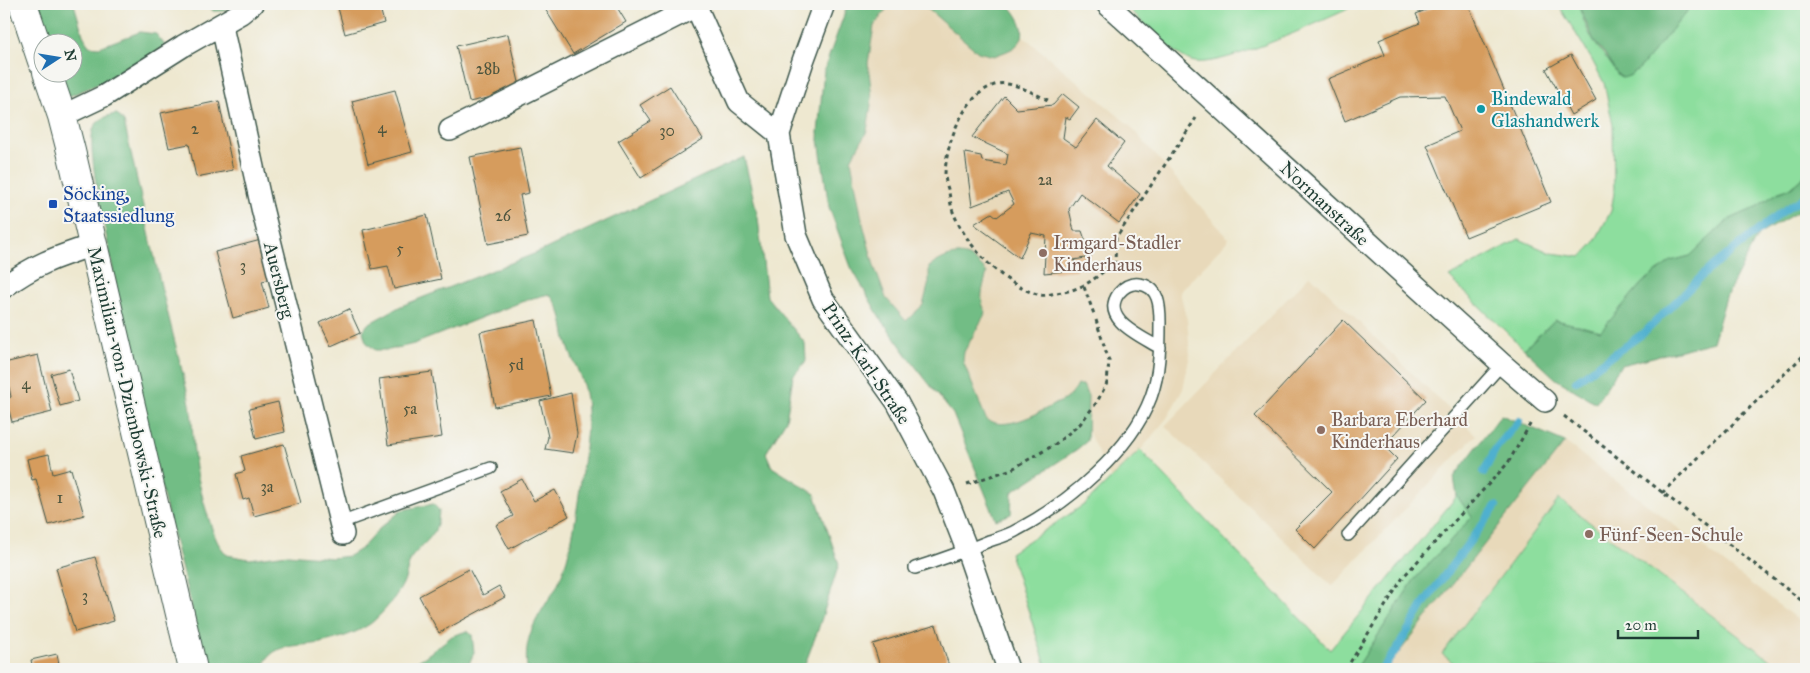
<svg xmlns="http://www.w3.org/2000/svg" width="1810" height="673" font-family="'IM FELL Great Primer',serif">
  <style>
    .built { fill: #e8d9ba }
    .green { fill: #8dde9e; stroke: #568e69 }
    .forest { fill: #72bd85; stroke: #487d5c }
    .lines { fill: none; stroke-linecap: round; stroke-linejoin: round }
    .stream { stroke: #50b0cf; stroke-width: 8 }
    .building { fill: #d69c5d }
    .service-casing { stroke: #3e574b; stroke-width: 14 }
    .minor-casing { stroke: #3e574b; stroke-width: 24 }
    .tertiary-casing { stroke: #3e574b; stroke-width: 30 }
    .path { stroke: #3e574b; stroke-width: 3; stroke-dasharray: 4 4; stroke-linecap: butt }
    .service { stroke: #fff; stroke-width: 11 }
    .minor { stroke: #fff; stroke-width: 21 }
    .tertiary { stroke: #fff; stroke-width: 28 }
    .culture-dot { fill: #0f9aa8; stroke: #f6f6f2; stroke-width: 2 }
    .transit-dot { fill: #1a4fb4; stroke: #f6f6f2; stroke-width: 2 }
    .education-dot { fill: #8d6e63; stroke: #f6f6f2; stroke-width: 2 }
    .labels { text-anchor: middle; stroke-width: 4; stroke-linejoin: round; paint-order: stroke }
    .number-label { font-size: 16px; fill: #4d553e }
    .culture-label { font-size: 19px; fill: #0d838f; stroke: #f6f6f2; text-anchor: start }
    .transit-label { font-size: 19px; fill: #164399; stroke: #f6f6f2; text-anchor: start }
    .street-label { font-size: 19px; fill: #1f3d34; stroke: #f6f6f2 }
    .education-label { font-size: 19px; fill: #785e54; stroke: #f6f6f2; text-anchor: start }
  </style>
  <rect width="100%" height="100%" fill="#f6f6f2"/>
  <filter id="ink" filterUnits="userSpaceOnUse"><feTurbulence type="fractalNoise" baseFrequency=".02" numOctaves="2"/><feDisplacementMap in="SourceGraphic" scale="10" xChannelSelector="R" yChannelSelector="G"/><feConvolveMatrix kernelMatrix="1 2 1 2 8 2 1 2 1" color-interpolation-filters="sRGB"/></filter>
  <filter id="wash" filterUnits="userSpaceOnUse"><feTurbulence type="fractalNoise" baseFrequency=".0096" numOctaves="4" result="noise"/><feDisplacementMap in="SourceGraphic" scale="20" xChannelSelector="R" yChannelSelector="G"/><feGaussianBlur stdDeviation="1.12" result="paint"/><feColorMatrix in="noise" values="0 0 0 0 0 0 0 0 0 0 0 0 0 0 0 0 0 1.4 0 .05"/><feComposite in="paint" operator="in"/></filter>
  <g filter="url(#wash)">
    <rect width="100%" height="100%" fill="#eee8d0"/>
    <path class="built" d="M890 4H923L978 52 994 56 1017 45 1022 35 1129 125 1229 239 1180 292 1187 320 1190 354 1183 389 1167 418 1113 484 1080 414 1009 423 991 422 986 419 965 370 962 356 986 313 906 321 886 298 874 266 862 220 851 160 867 131 872 98 868 63 874 26Z
      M1310 275 1476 435 1332 586 1165 426Z
      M1565 442 1806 626V669H1386Z"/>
    <path class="green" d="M1124 4H1354L1346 10C1319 22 1215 71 1191 61 1169 52 1142 21 1124 4Z
      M1558 4H1578C1582 16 1587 31 1594 42 1602 53 1611 63 1618 75L1629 76 1640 68 1693 4H1806V172L1802 179 1791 188 1779 192 1753 209 1728 220 1690 256 1671 261 1642 283 1601 331 1555 320 1524 349 1449 277 1519 239 1551 253 1581 257 1594 243 1611 211 1614 193 1613 125 1604 83 1592 60Z
      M1140 450 1330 650 1457 496 1472 517 1414 580 1356 669H1047L1010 553 1085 504Z
      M1559 499 1782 669H1461L1442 654Z"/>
    <path class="forest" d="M23 4H74L83 35 89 46 99 47 140 32 156 34 164 44 163 52 117 76 67 97 49 73 72 72V42H42Z
      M208 4H235L224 11H213Z
      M848 4H890L874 26 868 63 872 98 867 131 851 160 862 220 874 266 886 298 906 321 923 305 929 282V267C953 250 969 250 987 273 983 287 978 300 986 312L964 352 963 361 986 419C1005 432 1036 414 1053 405 1057 403 1061 402 1064 400 1070 396 1074 391 1077 385H1083L1088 396 1087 441 1076 450 1012 492 1011 514 996 520 953 414 915 366 879 316 851 267 829 207 818 133 824 70Z
      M922 4H1008C1017 14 1031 33 1016 46 1010 51 1001 53 994 56L978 52Z
      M1578 4H1693L1640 68 1629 76 1623 78 1618 75 1605 54 1594 41Z
      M117 114 124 122 161 286 189 399C193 417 192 434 194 453 196 475 208 523 218 543 220 547 224 551 227 555L249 559 288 554 332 558 349 556 362 548 380 528 402 510 433 504 439 510C438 528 435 533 422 546 419 550 414 553 412 557 408 564 407 572 405 579 400 593 382 615 370 624 355 634 337 639 320 643 298 647 269 642 263 669H207L165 503 130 356 96 183C94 171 89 137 94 127 99 119 108 115 117 114Z
      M744 157 758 218 767 297 805 343 806 361 793 376 786 420 766 453 772 467 815 494 839 564 818 630 803 669H527C524 641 532 626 547 602 550 597 554 592 557 586 573 551 577 510 582 472 585 446 590 419 585 393 582 376 573 362 568 346 561 323 566 314 549 294L529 299 414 344 389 350H375L366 342 363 331 368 324 401 306 539 252Z
      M1806 172V207L1758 235 1726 297 1713 342 1621 365 1596 403 1556 379 1524 349 1555 320 1601 331 1642 283 1671 261 1690 256 1728 220 1753 209 1779 192 1791 188 1802 179Z
      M1501 415 1565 442 1386 669H1356L1414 580 1472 517 1457 496 1454 477Z
      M467 631 472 635 474 652 467 669H405L426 656 452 636Z"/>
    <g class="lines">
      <path class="stream" d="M1576 381 1645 332 1706 272 1779 214 1806 196
        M1484 472 1496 448 1519 421
        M1382 669 1397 649 1425 602 1496 506"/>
    </g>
    <g id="blocks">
      <path class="building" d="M337 4H379L384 23 345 34Z
        M542 4H615L626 22 573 54Z
        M1441 4H1468L1551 202 1466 237 1427 145 1460 131 1445 96 1400 97 1345 121 1328 79 1385 55 1379 40 1420 23 1416 14Z
        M508 34 521 91 469 102 456 46Z
        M1571 55 1596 100 1571 115 1546 69Z
        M670 86 703 139 641 178 618 141 651 121 640 105Z
        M395 90 412 152 368 164 352 101Z
        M1063 94 1079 107 1070 119 1066 117 1063 138 1076 147 1097 120 1124 143 1107 166 1140 194 1119 223 1080 193 1069 209 1074 231H1082L1091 257 1074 260 1077 270 1044 273 1046 236 1031 233 1020 258 974 224 992 213 997 217 1014 204 1008 192 972 206 965 153 981 156 982 161 1006 165 1008 154 972 137 1004 96 1017 109 1053 105Z
        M219 101 233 170 196 177 189 144 169 148 161 113Z
        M520 147 529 193 520 195 528 236 488 244 470 157Z
        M427 215 441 279 394 289 388 266 372 269 363 230Z
        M261 240 272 279 262 281 269 308 233 318 215 252Z
        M349 309 360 333 331 346 320 323Z
        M536 320 551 396 495 407 480 332Z
        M1343 320 1426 400 1384 446 1397 459 1315 549 1295 529 1332 492 1255 416Z
        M38 355 52 412 12 422 6 399 11 397 4 363Z
        M69 369 78 401 60 406 51 374Z
        M432 372 442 437 388 445 379 379Z
        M571 393 577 434 573 453 545 449 548 437 540 401Z
        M278 402 285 432 256 439 249 409Z
        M284 444 301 503 254 516 249 498 243 500 236 474 245 471 241 456Z
        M49 454 53 474 71 469 84 515 49 525 36 479 32 480 27 459Z
        M522 479 534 501 555 490 569 516 509 549 496 525 513 516 500 491Z
        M95 557 114 621 75 632 56 568Z
        M469 569 483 595 499 586 505 597 439 633 419 596Z
        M936 625 950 669H881L873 644Z
        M57 654 60 669H33L31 660Z"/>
    </g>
  </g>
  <g filter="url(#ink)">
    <use href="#blocks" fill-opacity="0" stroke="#3e574b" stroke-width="1"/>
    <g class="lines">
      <g class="service-casing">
        <path id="service" d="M340 523 491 468
          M1348 535 1502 364
          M915 568C940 560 965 551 989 541 998 538 1009 535 1017 530 1068 503 1131 451 1151 397 1160 372 1160 347 1160 322 1160 306 1159 286 1139 284 1131 283 1124 287 1119 293 1099 320 1143 337 1160 348"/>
      </g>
      <g class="minor-casing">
        <path id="minor" d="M695 4 739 102 779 134
          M824 4 803 61 779 134 796 235 823 299 897 402 944 491 967 550 1008 669
          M1107 4 1502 364 1545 401
          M220 25 223 31 262 208 343 534
          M62 116 104 96 183 46 241 13 252 4
          M450 130 696 6
          M4 287C35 264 57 257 93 245"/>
      </g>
      <g class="tertiary-casing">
        <path id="tertiary" d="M23 4 42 61
          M47 72 62 116 71 151 193 669"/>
      </g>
      <path class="path" d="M1048 100C1035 94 1012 81 998 84 964 92 946 143 945 174 945 180 947 186 949 192 950 199 951 208 954 214 967 247 1006 288 1041 295 1045 296 1051 294 1056 293 1084 290 1094 279 1115 262L1116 238 1196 118
        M1084 287 1094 314
        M1564 416 1806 604
        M967 484 1012 469 1054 445 1080 424 1097 402 1107 383 1109 361 1096 320
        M1662 493 1806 353
        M1346 669 1404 576 1508 463 1532 421"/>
      <use href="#service" class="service"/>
      <use href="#minor" class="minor"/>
      <use href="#tertiary" class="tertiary"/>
    </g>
  </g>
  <circle class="culture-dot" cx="1481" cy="109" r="5"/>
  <rect class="transit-dot" x="48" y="199" width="10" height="10" rx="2.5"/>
  <g class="education-dot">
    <circle cx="1043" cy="253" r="5"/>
    <circle cx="1321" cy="430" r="5"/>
    <circle cx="1589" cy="534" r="5"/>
  </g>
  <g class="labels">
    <g class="number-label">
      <text x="488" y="74">28b</text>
      <text x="382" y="133">4</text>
      <text x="195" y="134">2</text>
      <text x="667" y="136">30</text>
      <text x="1045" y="185">2a</text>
      <text x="503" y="221">26</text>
      <text x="400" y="254">5</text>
      <text x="243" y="271">3</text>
      <text x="516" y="370">5d</text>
      <text x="26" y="389">4</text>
      <text x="410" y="414">5a</text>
      <text x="267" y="492">3a</text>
      <text x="60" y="503">1</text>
      <text x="85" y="601">3</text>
    </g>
    <g class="culture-label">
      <text x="1491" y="105">Bindewald<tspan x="1491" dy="22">Glashandwerk</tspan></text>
    </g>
    <g class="transit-label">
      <text x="63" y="200">Söcking,<tspan x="63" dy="22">Staatssiedlung</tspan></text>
    </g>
    <g class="street-label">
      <text transform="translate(1325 203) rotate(43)" y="7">Normanstraße</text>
      <text transform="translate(280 280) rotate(76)" y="7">Auersberg</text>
      <text transform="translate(867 363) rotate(56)" y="7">Prinz-Karl-Straße</text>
      <text transform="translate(128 392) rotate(77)" y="7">Maximilian-von-Dziembowski-Straße</text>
    </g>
    <g class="education-label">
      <text x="1053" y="249">Irmgard-Stadler<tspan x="1053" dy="22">Kinderhaus</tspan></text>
      <text x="1331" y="426">Barbara Eberhard<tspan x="1331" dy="22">Kinderhaus</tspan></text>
      <text x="1599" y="541">Fünf-Seen-Schule</text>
    </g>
  </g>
  <rect width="1810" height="673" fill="none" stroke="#f6f6f2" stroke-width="20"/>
  <g transform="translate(58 58) rotate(78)"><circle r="24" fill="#f6f6f2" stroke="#a0aca6"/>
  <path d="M0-4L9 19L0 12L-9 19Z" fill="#1f6fb2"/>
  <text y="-8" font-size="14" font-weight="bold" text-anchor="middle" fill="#1f3d34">N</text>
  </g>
  <path d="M1618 630v8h80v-8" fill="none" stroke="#1f3d34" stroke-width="2.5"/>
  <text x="1625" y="630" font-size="15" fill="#1f3d34" stroke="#f6f6f2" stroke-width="4" paint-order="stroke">20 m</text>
</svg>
